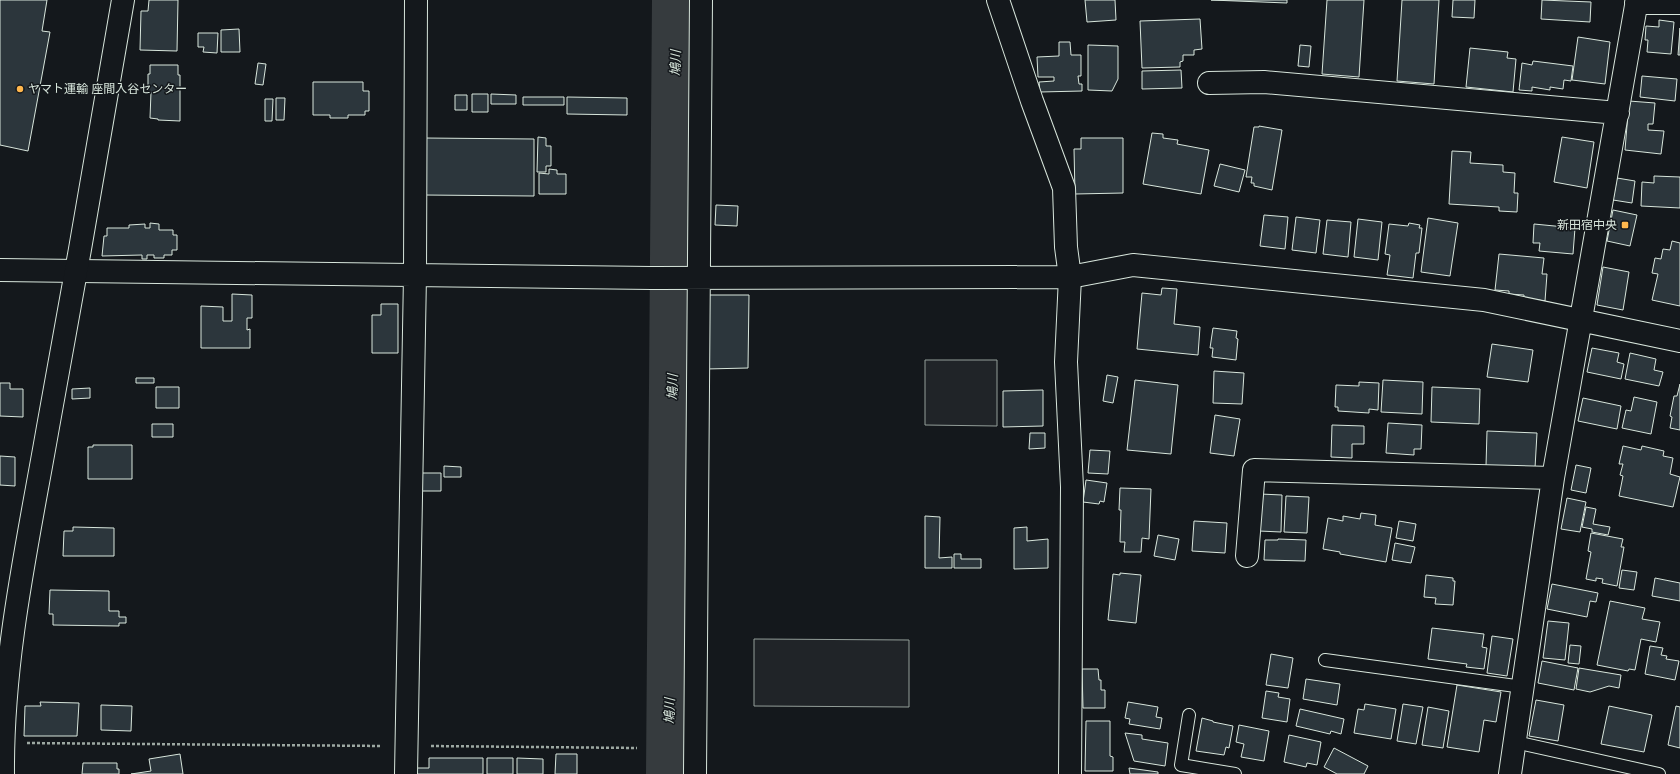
<svg xmlns="http://www.w3.org/2000/svg" width="1680" height="774" font-family="'PT Sans','Noto Sans JP',sans-serif">
  <style>
    .green { fill: #202428; stroke: #939e99 }
    .lines { fill: none; stroke-linecap: round; stroke-linejoin: round }
    .river { stroke: #363b3e; stroke-width: 46 }
    .building { fill: #2c363c; stroke: #d8e6dc }
    .lane-casing { stroke: #d8e6dc; stroke-width: 14 }
    .street-casing { stroke: #d8e6dc; stroke-width: 24 }
    .secondary-casing { stroke: #d8e6dc; stroke-width: 24 }
    .path { stroke: #9da8a2; stroke-width: 2.5; stroke-dasharray: 3 2; stroke-linecap: butt }
    .lane { stroke: #14181c; stroke-width: 12 }
    .street { stroke: #14181c; stroke-width: 22 }
    .secondary { stroke: #14181c; stroke-width: 22 }
    .poi-dot { fill: #ffb74d; stroke: #14181c; stroke-width: 1.5 }
    .labels { text-anchor: middle; stroke-width: 3; stroke-linejoin: round; paint-order: stroke }
    .poi-label { font-size: 12px; fill: #d8e6dc; stroke: #14181c; text-anchor: start }
    .water-label { font-size: 13px; font-style: italic; fill: #d8e6dc; stroke: #14181c }
  </style>
  <rect width="100%" height="100%" fill="#14181c"/>
  <path class="green" d="M925 360H997V426L925 425Z
    M754 639 909 640V707L754 706Z"/>
  <g class="lines">
    <path class="river" d="M669 774 675 0"/>
  </g>
  <path class="building" d="M0 0H47L42 31 50 32 28 151 0 145Z
    M149 0H178L177 51 140 50 141 11H148Z
    M1085 0H1115L1116 20 1087 22Z
    M1211 0H1287V3Z
    M1327 0H1364L1359 77 1322 74Z
    M1402 0H1439L1434 84 1397 81Z
    M1453 0H1475L1474 18 1452 17Z
    M1542 0 1591 2 1590 22 1541 19Z
    M1200 19 1202 49 1194 50V55H1183V61L1180 62V67L1142 68 1140 21Z
    M1659 20 1674 22 1671 54 1647 52 1648 40H1645L1646 26 1659 27Z
    M1680 28V55H1678Z
    M239 29 240 52H221V30Z
    M198 33H218L217 53 203 52 204 47H198Z
    M1578 37 1610 42 1605 84 1572 80Z
    M1059 42H1070L1071 55H1081V76H1078L1079 84H1082V91L1040 92 1039 82 1054 81V77H1038L1037 57 1059 56Z
    M1088 45 1118 46V79L1112 91 1088 90Z
    M1300 45 1311 46 1309 67 1298 66Z
    M1470 48 1508 52 1507 58 1516 59 1513 92 1466 87Z
    M1533 61 1573 66 1571 81 1564 80 1563 89 1550 87V90L1532 87V91L1519 90 1522 63 1532 65Z
    M258 63 266 64 263 85 255 84Z
    M150 65H178V75H180V121L158 120V119L150 118 151 92H148V74H150Z
    M1181 70 1182 88 1142 89V71Z
    M1642 76 1677 79 1675 101 1640 97Z
    M313 82H363V91H369V111H365V115H348V118H330V115H313Z
    M472 94H488V112H472Z
    M491 94 516 95V104H491Z
    M455 95H467V110H455Z
    M523 97H564V105H523Z
    M567 97 627 98V115L567 114Z
    M276 98H285L284 120H276Z
    M265 99H273L272 121H265Z
    M1629 101 1655 103 1653 124H1648V130L1664 131 1661 154 1625 150Z
    M1259 126 1282 130 1272 190 1254 186V183H1251L1252 177H1246L1254 127H1259Z
    M1152 133 1163 134V138L1178 140 1177 144 1209 150 1201 194 1143 184Z
    M538 137 546 138V146H551V166H546V172H537Z
    M1562 137 1594 142 1587 188 1554 182Z
    M424 138 534 139V196L423 195Z
    M1081 138H1123V193L1075 194 1074 149H1081Z
    M1452 151 1471 152 1470 163 1503 165V172L1515 173 1514 193H1518L1517 212 1499 211V207L1449 204Z
    M1220 164 1245 170 1239 192 1214 186Z
    M549 169 557 170V174H566V194H539V173L549 174Z
    M1654 176 1680 177V208L1641 206 1642 182 1654 183Z
    M1617 178 1635 181 1632 203 1613 200Z
    M716 205 738 206 737 226 715 225Z
    M1613 210 1637 215 1630 246 1607 241Z
    M1264 215 1288 217 1285 249 1260 246Z
    M1296 217 1320 220 1316 253 1292 250Z
    M1428 218 1458 223 1450 276 1421 272Z
    M1358 219 1382 222 1378 260 1354 257Z
    M1327 220 1351 222 1348 257 1323 254Z
    M150 223 159 224V230H173V235H177V250H172V255H164V258H154V255H147V259H142V255L102 256 104 236H107V228H129V225L145 224V228H150Z
    M1409 223 1420 225 1419 228H1422L1419 253H1416L1413 278 1387 275 1390 255 1385 254 1389 224 1408 226Z
    M1534 224 1575 228 1573 254 1539 251 1540 243H1533Z
    M1672 241 1680 243V306L1652 300 1658 274 1652 273 1655 258 1661 259 1663 249 1670 250Z
    M1499 254 1544 258 1542 274H1547L1545 301 1524 298V295L1509 294V291L1495 290Z
    M1603 267 1629 272 1623 310 1597 305Z
    M1162 288 1177 289 1174 324 1200 327 1198 355 1137 349 1142 293 1161 295Z
    M232 294 252 295V318H247V330L250 329V348H201V306L223 307V321H232Z
    M707 295H749L748 368 706 369Z
    M381 304H398V353H372V315H381Z
    M1213 328 1237 331 1236 338 1238 339 1236 360 1212 357 1213 348H1210Z
    M1492 344 1533 350 1528 382 1487 377Z
    M1592 348 1619 353 1617 362 1624 364 1621 379 1587 372Z
    M1630 353 1656 359 1654 370 1663 372 1659 386 1625 379Z
    M1214 371 1244 373 1242 404 1213 403Z
    M1107 375 1118 377 1113 403 1103 401Z
    M136 378H154V383H136Z
    M1135 380 1178 385 1171 454 1127 450Z
    M1383 380 1423 382 1422 414 1381 412Z
    M1359 382 1379 383 1378 410 1369 409V413L1338 411V407H1335L1336 385 1359 386Z
    M0 383H10V389H23V417L0 416Z
    M1680 384V430L1670 428 1672 417 1670 416 1674 396H1677Z
    M156 387H179V408H156Z
    M1432 387 1480 389 1479 424 1431 422Z
    M90 388V398L72 399V389Z
    M1043 390V426L1003 427V391Z
    M1634 397 1657 402 1651 434 1622 428 1626 410 1631 411Z
    M1583 398 1621 406 1617 429 1578 421Z
    M1215 415 1240 419 1234 456 1210 453Z
    M1388 423 1422 425 1421 449H1414V455L1386 453Z
    M152 424H173V437H152Z
    M1332 425 1364 426V444H1352V458L1331 457Z
    M1487 431 1537 433 1535 468 1486 466Z
    M1030 433H1045V448L1029 449Z
    M93 445H132V479H88V447H93Z
    M1623 446 1641 450 1642 446 1664 451 1663 456 1673 458 1670 474 1680 477 1673 507 1619 496 1623 476 1620 475 1623 464H1619Z
    M1090 450 1110 451 1108 474 1088 473Z
    M0 456 15 457V486L0 485Z
    M1576 465 1591 468 1586 493 1571 490Z
    M444 466 461 467V477H444Z
    M418 473H441V491H418Z
    M1086 480 1107 483 1104 502 1100 501 1099 504 1083 502Z
    M1120 488 1151 489 1149 539 1142 538 1141 552H1124L1125 542H1120L1121 510H1119Z
    M1260 494 1282 495 1281 532 1259 531Z
    M1286 496 1309 497 1307 533 1284 532Z
    M1567 498 1586 502 1580 532 1561 529Z
    M1586 507 1596 509 1593 524 1610 527 1608 535 1592 532V529L1582 527Z
    M1361 513 1376 515 1375 525 1392 528 1386 562 1340 554V552L1323 549 1328 518 1343 521V516L1360 519Z
    M925 516 940 517 939 558 952 557V568H925Z
    M1194 521 1227 523 1225 553 1192 551Z
    M1399 521 1416 524 1413 541 1396 538Z
    M73 527 114 528V556H63L64 531H73Z
    M1027 527V541L1048 539V568L1014 569V528Z
    M1591 533 1623 539 1621 547H1624L1617 586 1602 583 1603 579 1596 578V581L1586 579 1591 552 1588 551Z
    M1158 535 1179 539 1175 560 1154 556Z
    M1278 539 1306 540 1305 561 1264 560 1265 540H1278Z
    M1395 543 1415 547 1411 563 1392 560Z
    M954 554H961V559H981V568H954Z
    M1622 570 1637 572 1634 590 1619 588Z
    M1120 573 1141 575 1136 623 1108 620 1113 574 1120 575Z
    M1426 575 1453 578V581H1455L1453 605 1435 604 1436 598 1424 597Z
    M1655 578 1680 583V601L1652 596Z
    M1552 584 1598 593 1596 602 1590 601 1587 617 1547 609Z
    M50 590 109 591V611H119V617H126V623H119V626L53 625V614H49Z
    M1610 601 1645 608 1642 619 1660 622 1656 642 1641 639 1635 670 1629 669 1628 671 1597 665Z
    M1548 621 1569 623 1565 660 1543 658Z
    M1432 628 1484 634 1482 647 1487 648 1484 669 1466 667 1467 664 1428 659Z
    M1492 636 1513 639 1507 676 1487 673Z
    M1570 645 1581 646 1579 664 1568 663Z
    M1650 646 1663 648 1661 655 1667 656 1666 659 1679 661 1675 680 1645 674Z
    M1271 654 1293 658 1288 688 1266 685Z
    M1542 661 1578 668 1574 690 1538 683Z
    M1579 668 1621 675 1619 688 1609 686 1590 692 1576 689Z
    M1082 669H1098L1099 680H1101V690H1105V708H1083Z
    M1306 679 1340 684 1337 705 1303 699Z
    M1457 685 1501 692 1496 722 1484 720 1479 752 1447 747Z
    M1266 691 1279 693 1278 697 1290 699 1287 722 1262 718Z
    M1536 700 1564 705 1558 741 1529 736Z
    M40 702 79 703 77 736H24L25 706H41Z
    M1128 702 1158 707 1156 717 1162 718 1160 729 1129 724 1130 719 1125 718Z
    M1365 704 1396 709 1391 739 1354 733 1358 709 1364 710Z
    M1403 704 1423 707 1416 744 1397 741Z
    M101 705 132 706 131 731 101 730Z
    M1609 706 1652 715 1644 752 1601 744Z
    M1676 706 1680 707V748L1668 745Z
    M1428 707 1449 711 1443 748 1422 745Z
    M1300 709 1344 719 1341 734 1331 731 1330 734 1296 726Z
    M1202 718 1213 721V722L1233 726 1229 748 1226 747 1224 755 1196 751Z
    M1086 721H1110V756L1113 757V771H1085Z
    M1239 725 1269 731 1264 761 1241 757 1244 744 1236 742Z
    M1125 733 1142 735V739L1168 743 1165 766 1134 761Z
    M1289 735 1321 742 1317 765 1307 763 1306 767 1284 762Z
    M1334 748 1368 766 1364 774H1337L1324 767Z
    M180 754 183 774H131L151 771 149 759Z
    M556 754H577V774H555Z
    M429 758H483V774H416V768H429Z
    M487 758H513V774H487Z
    M517 758 543 759V774H517Z
    M83 763H117V769H119V774H82Z
    M1129 768 1158 772V774H1130Z"/>
  <g class="lines">
    <g class="lane-casing">
      <path id="lane" d="M1325 660 1523 687
        M1189 715 1181 765 1235 774
        M1515 742 1659 774"/>
    </g>
    <g class="street-casing">
      <path id="street" d="M998 0 1032 101 1064 188 1066 247 1070 277 1066 362 1072 487 1070 774
        M1636 3H1680
        M1209 83 1264 82 1618 113
        M0 270 652 278 1070 277 1133 265 1484 300 1680 341
        M1247 556 1254 470 1553 478
        M406 774 415 275 416 0
        M695 774 701 0
        M1510 774 1553 478 1637 0"/>
    </g>
    <g class="secondary-casing">
      <path id="secondary" d="M3 774C2 657 28 542 48 427 74 285 99 142 123 0"/>
    </g>
    <path class="path" d="M27 743 382 746
      M431 746 637 748"/>
    <use href="#lane" class="lane"/>
    <use href="#street" class="street"/>
    <use href="#secondary" class="secondary"/>
  </g>
  <g class="poi-dot">
    <circle cx="20" cy="89" r="4"/>
    <rect x="1621" y="221" width="8" height="8" rx="2"/>
  </g>
  <g class="labels">
    <g class="poi-label">
      <text x="28" y="93">ヤマト運輸 座間入谷センター</text>
      <text x="1617" y="229" text-anchor="end">新田宿中央</text>
    </g>
    <g class="water-label">
      <text transform="translate(675 63) rotate(-89)" y="5">鳩川</text>
      <text transform="translate(672 387) rotate(-89)" y="5">鳩川</text>
      <text transform="translate(669 711) rotate(-89)" y="5">鳩川</text>
    </g>
  </g>
</svg>
